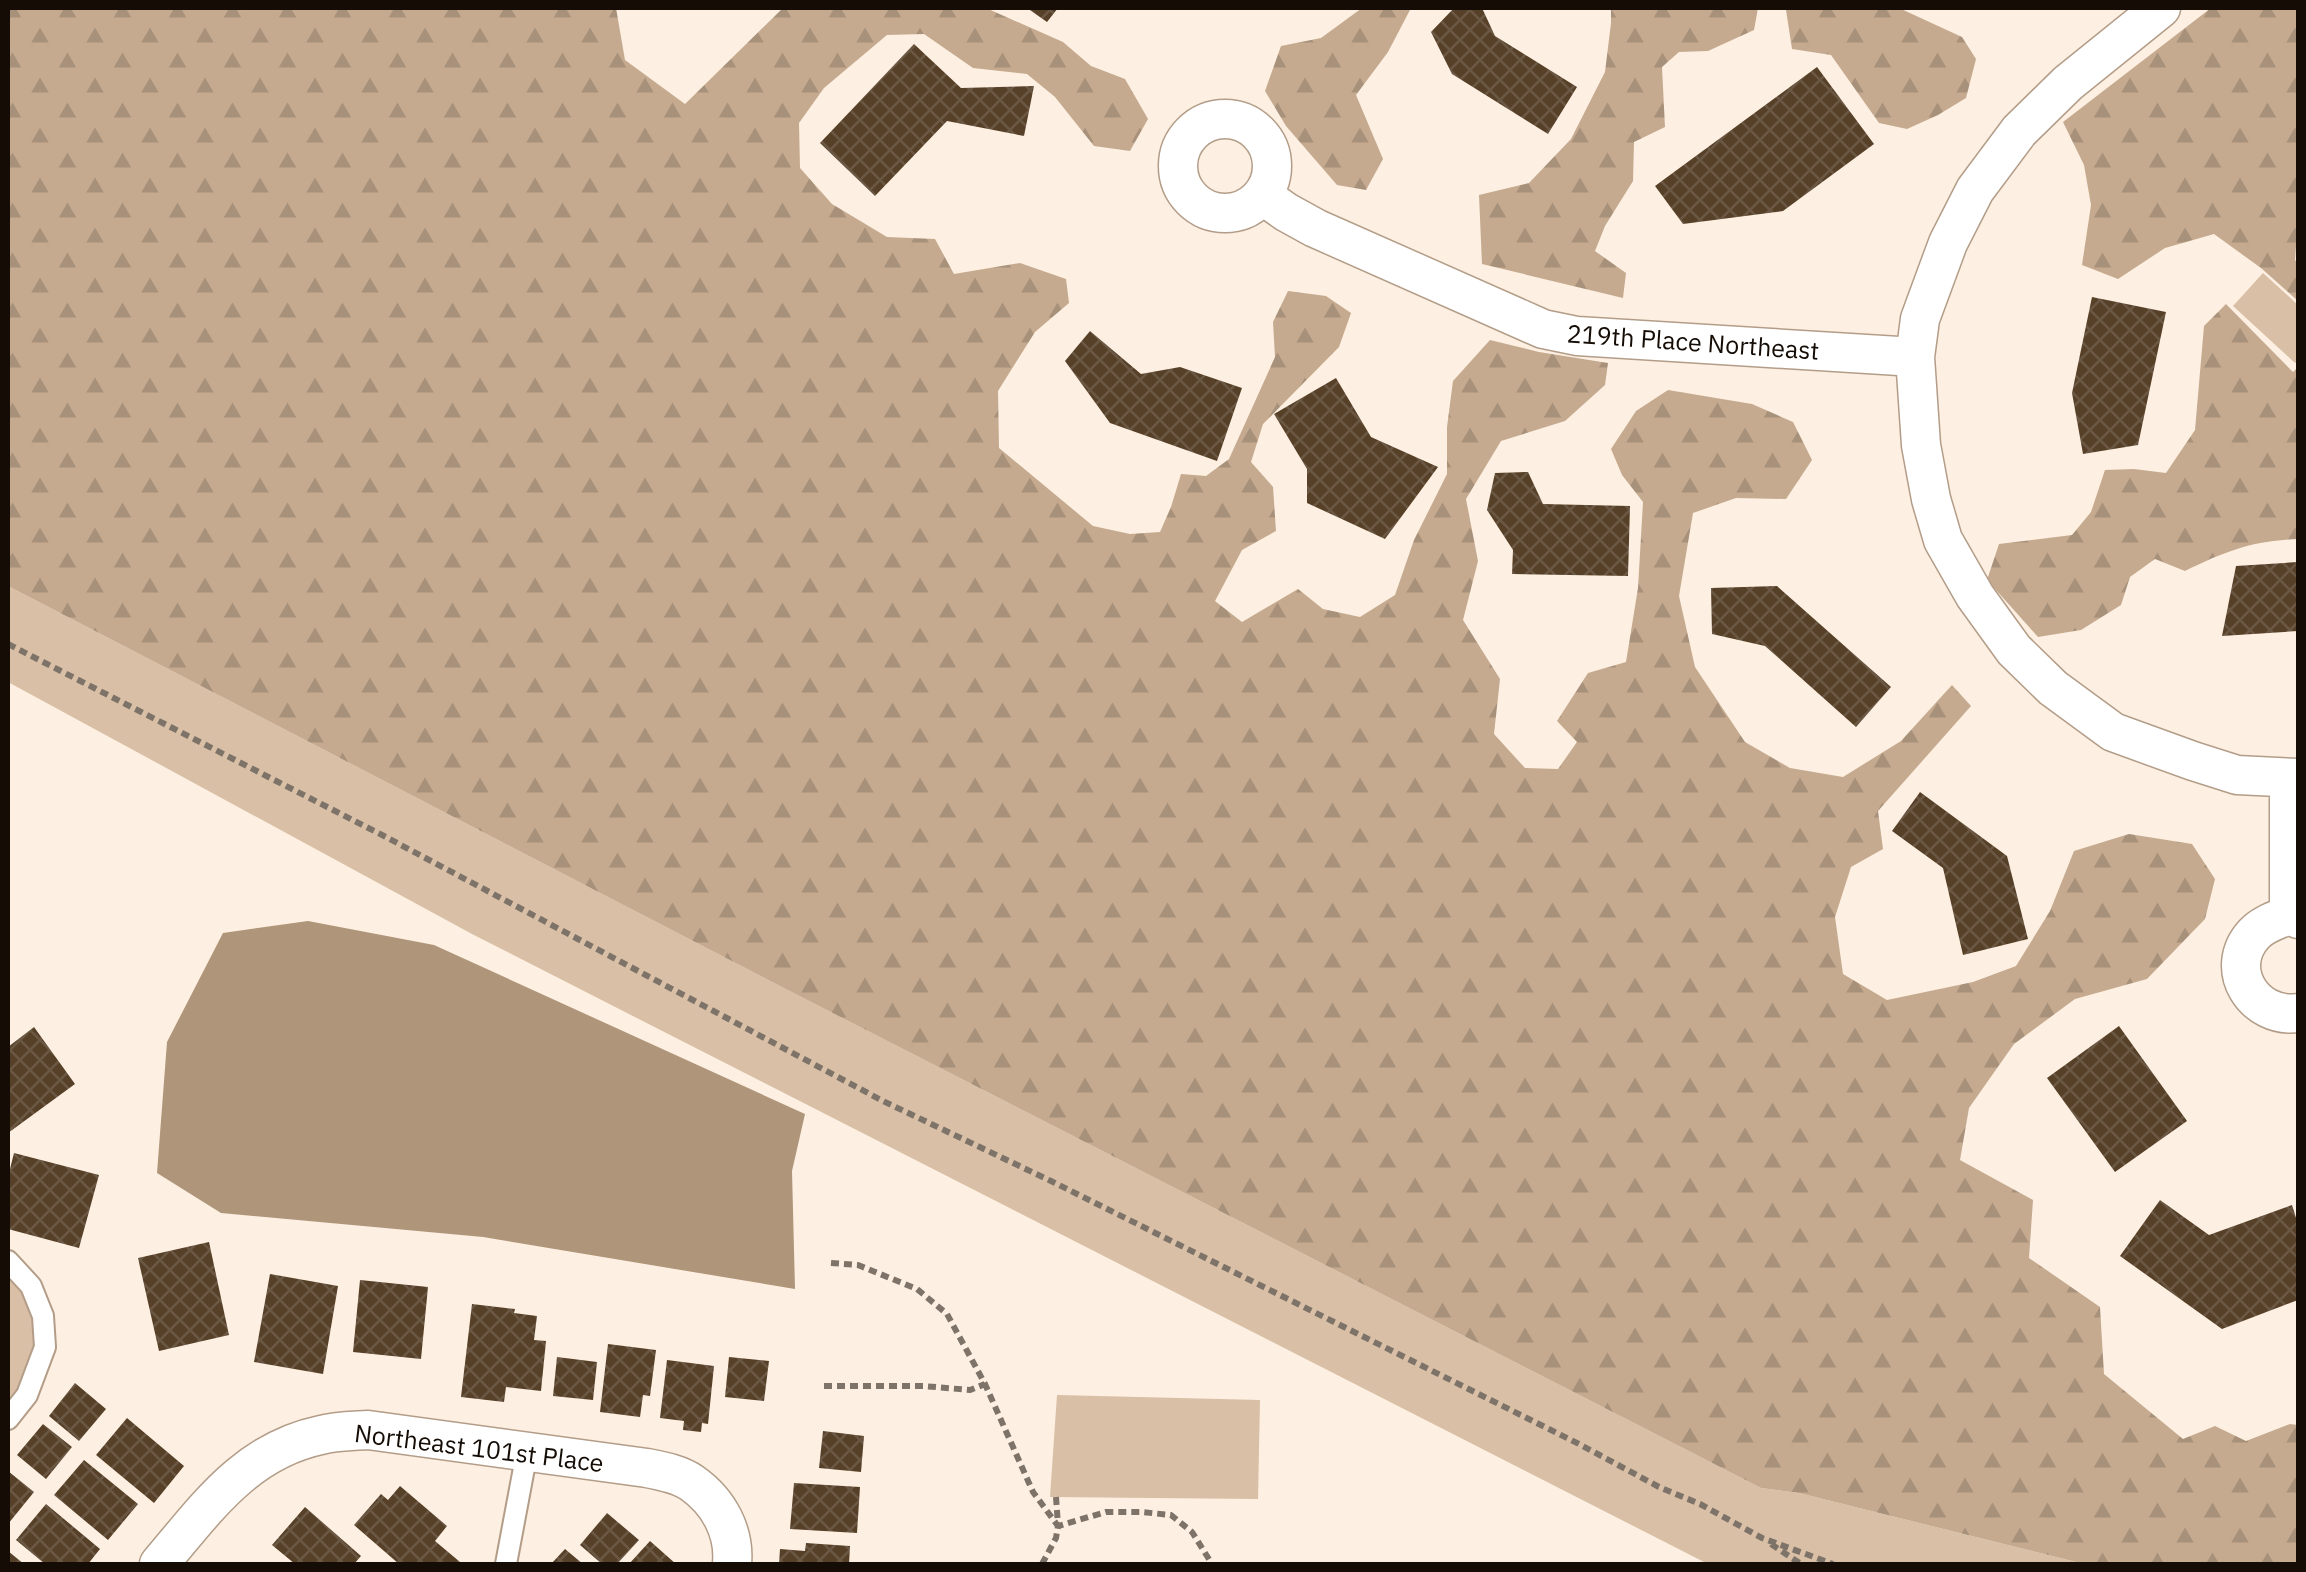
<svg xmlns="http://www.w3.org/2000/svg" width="2306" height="1572" font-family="'IBM Plex Sans',sans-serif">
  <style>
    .green { fill: #d8bfa5 }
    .forest { fill: url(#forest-firs) }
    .water { fill: #af957a }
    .building { fill: url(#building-cross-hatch) }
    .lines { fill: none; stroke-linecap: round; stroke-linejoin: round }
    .lane-casing { stroke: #b39d88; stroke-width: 24 }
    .street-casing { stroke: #b39d88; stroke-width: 41 }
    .path { stroke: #7e7369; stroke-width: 6; stroke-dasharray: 8 5; stroke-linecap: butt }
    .lane { stroke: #fff; stroke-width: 20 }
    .street { stroke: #fff; stroke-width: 38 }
    .labels { text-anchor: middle; stroke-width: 10; stroke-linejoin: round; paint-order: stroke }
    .street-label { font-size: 25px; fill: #140c05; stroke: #fff }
  </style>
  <defs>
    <pattern id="forest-firs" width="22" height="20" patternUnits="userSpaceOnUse" patternTransform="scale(2.5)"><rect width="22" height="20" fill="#c5aa8f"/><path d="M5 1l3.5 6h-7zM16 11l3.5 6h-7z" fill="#a8917a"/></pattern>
    <pattern id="building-cross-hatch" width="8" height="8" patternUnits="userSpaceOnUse" patternTransform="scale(2.5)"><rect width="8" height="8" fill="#574028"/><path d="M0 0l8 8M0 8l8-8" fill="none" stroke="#6a5844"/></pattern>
  </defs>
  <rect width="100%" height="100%" fill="#fdefe1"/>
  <path class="green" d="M2263 273 2298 305V360L2295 363 2233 306Z
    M8 586 772 982 1761 1488 1799 1493 2084 1564H1708L472 934 8 682Z
    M8 1261 31 1286 45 1347 8 1419Z
    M1057 1395 1260 1400 1258 1499 1050 1497Z"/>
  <path class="forest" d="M8 8H616L625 60 685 104 783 8H986L1063 42 1091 66 1125 79 1148 119 1130 151 1094 146 1055 97 1027 74 973 68 924 34 887 35 824 88 799 123 800 168 832 204 887 237 935 239 954 274 1020 263 1066 279 1069 303 1035 332 998 391 999 448 1093 526 1130 534 1160 532 1171 507 1181 474 1206 476 1229 459 1275 357 1273 322 1288 291 1326 296 1351 313 1339 347 1263 424 1251 462 1273 487 1276 531 1242 550 1215 601 1242 622 1298 589 1323 609 1360 617 1395 595 1414 540 1447 474V427L1453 381 1490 340 1539 352 1608 363 1605 385 1565 421 1501 441 1466 499 1478 561 1463 620 1500 679 1494 734 1525 768 1558 769 1577 742 1557 721 1588 673 1626 662 1638 588 1643 502 1622 475 1611 449 1636 411 1668 390 1752 404 1793 422 1812 460 1786 499 1736 498 1693 513 1679 596 1695 667 1745 742 1790 768 1843 777 1901 741 1952 685 1971 706 1878 811 1883 849 1851 867 1835 917 1843 974 1887 1000 1973 982 2016 966 2050 911 2074 851 2129 834 2192 844 2215 879 2205 919 2147 979 2075 999 2014 1044 1969 1108 1960 1160 2033 1200 2029 1258 2100 1307 2104 1374 2183 1439 2215 1426 2246 1441 2290 1424 2298 1425V1564H2084L1799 1493 1761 1488 772 982 8 586Z
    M1362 8H1411L1388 52 1356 95 1383 159 1366 190 1337 185 1286 126 1265 91 1281 46 1321 38Z
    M1611 8H1758L1754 30 1708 51 1679 52 1662 67 1665 127 1634 142 1633 181 1605 226 1595 251 1626 273 1623 298 1482 264 1479 195 1529 183 1571 139 1605 72 1611 23Z
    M1777 8H1899L1962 37 1976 59 1966 98 1938 115 1907 129 1879 123 1831 55 1792 49 1786 10Z
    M2211 8H2298V218L2295 260 2298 264V301L2261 268 2214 234 2165 248 2118 279 2082 265 2091 205 2084 165 2063 122Z
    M2226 304 2293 372 2298 367V539C2252 541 2226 551 2185 571L2155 559 2130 577 2121 605 2081 630 2038 637 1987 580 1999 544 2072 535 2091 512 2105 470 2134 469 2166 473 2195 430 2204 326Z"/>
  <path class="water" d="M308 921 434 945 805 1114 792 1171 795 1289 483 1237 221 1213 157 1173 167 1042 223 933Z"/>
  <path class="building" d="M1027 8H1058L1047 22Z
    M1454 8H1482L1495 36 1577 87 1548 134 1452 74 1431 32Z
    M914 44 961 88 1034 86 1024 136 947 121 875 196 820 143Z
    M1817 67 1874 144 1783 211 1683 224 1655 186Z
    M2092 297 2166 312 2138 445 2083 454 2072 393Z
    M1090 331 1141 374 1180 367 1242 388 1217 461 1110 423 1065 361Z
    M1336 378 1371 437 1438 467 1385 539 1307 503V469L1274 414Z
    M1528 472 1543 504 1630 506 1628 576 1512 574 1513 550 1487 510 1495 473Z
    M2298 562V631L2222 636 2236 566Z
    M1777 586 1891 687 1856 727 1765 646 1712 634 1711 588Z
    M1920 792 2007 856 2028 939 1963 955 1943 868 1892 831Z
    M2119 1026 2187 1121 2115 1172 2047 1078Z
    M34 1027 75 1084 8 1133V1047Z
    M14 1153 99 1175 79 1248 8 1229V1177Z
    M2160 1200 2209 1235 2292 1205 2298 1224V1300L2222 1329 2120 1256Z
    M209 1242 229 1335 159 1351 138 1258Z
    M270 1274 338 1286 323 1374 254 1362Z
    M360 1280 428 1287 421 1359 353 1352Z
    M472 1304 515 1309 514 1313 537 1316 534 1340 546 1341 541 1391 506 1387 504 1402 461 1397Z
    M608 1344 656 1350 650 1396 643 1395 640 1417 600 1412Z
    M557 1357 597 1362 593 1400 553 1396Z
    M729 1357 769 1361 764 1401 725 1397Z
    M667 1360 714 1366 708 1424 702 1423 701 1432 683 1430 684 1421 660 1418Z
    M75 1383 106 1409 79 1441 49 1416Z
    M127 1418 184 1466 154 1503 96 1455Z
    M43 1424 72 1447 46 1479 17 1455Z
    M823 1431 864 1436 861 1472 819 1468Z
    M84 1460 138 1504 108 1540 54 1495Z
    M8 1471 34 1492 8 1524Z
    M794 1483 860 1487 857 1533 790 1529Z
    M400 1486 447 1526 435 1541 460 1562 458 1564H399L354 1525 381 1494 388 1500Z
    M46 1504 100 1549 88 1564H45L16 1540Z
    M305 1507 361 1556 354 1564H295L272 1545Z
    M607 1513 639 1540 617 1564H602L580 1545Z
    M650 1541 676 1564H629Z
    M806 1543 850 1546 849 1564H779L780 1549 805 1551Z
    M565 1549 583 1564H551Z
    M8 1551 24 1564H8Z"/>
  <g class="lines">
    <g class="lane-casing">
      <path id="lane" d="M8 1261 31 1286 43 1316 45 1347 27 1395 8 1419
        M506 1564 527 1452"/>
    </g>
    <g class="street-casing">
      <path id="street" d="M2161 8 2068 83 2019 131 1975 190 1948 243 1920 319 1915 357 1921 445 1931 499 1943 540 1975 596 2014 650 2053 688 2113 732 2193 761 2237 775 2298 778
        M1178 166a47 47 0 1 1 94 0a47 47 0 1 1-94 0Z
        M1262 195 1286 212 1315 228 1543 329 1577 336 1915 357
        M2289 915V779
        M2298 919 2289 915C2277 920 2263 924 2254 934 2222 969 2254 1019 2298 1013
        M159 1564C206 1509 245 1451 321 1435 336 1431 353 1431 368 1430L647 1468C662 1471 679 1474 692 1483 719 1502 735 1532 732 1564"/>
    </g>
    <path class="path" d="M8 644 384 836 883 1101 1051 1181 1579 1444 1659 1487 1700 1504 1762 1538 1833 1564
      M831 1263 858 1265 917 1289 947 1314 985 1384 1033 1492 1058 1526
      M824 1386H923L970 1390 985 1384
      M1056 1497 1058 1525
      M1771 1544 1801 1564
      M1042 1564 1056 1538 1058 1526 1106 1512H1141L1171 1515 1192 1532 1212 1564"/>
    <use href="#lane" class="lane"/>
    <use href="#street" class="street"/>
  </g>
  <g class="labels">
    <g class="street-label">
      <text transform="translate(1693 342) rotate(4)" y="9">219th Place Northeast</text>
      <text transform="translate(479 1448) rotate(7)" y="9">Northeast 101st Place</text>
    </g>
  </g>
  <rect width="2306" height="1572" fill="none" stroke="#140c05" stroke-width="20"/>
</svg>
